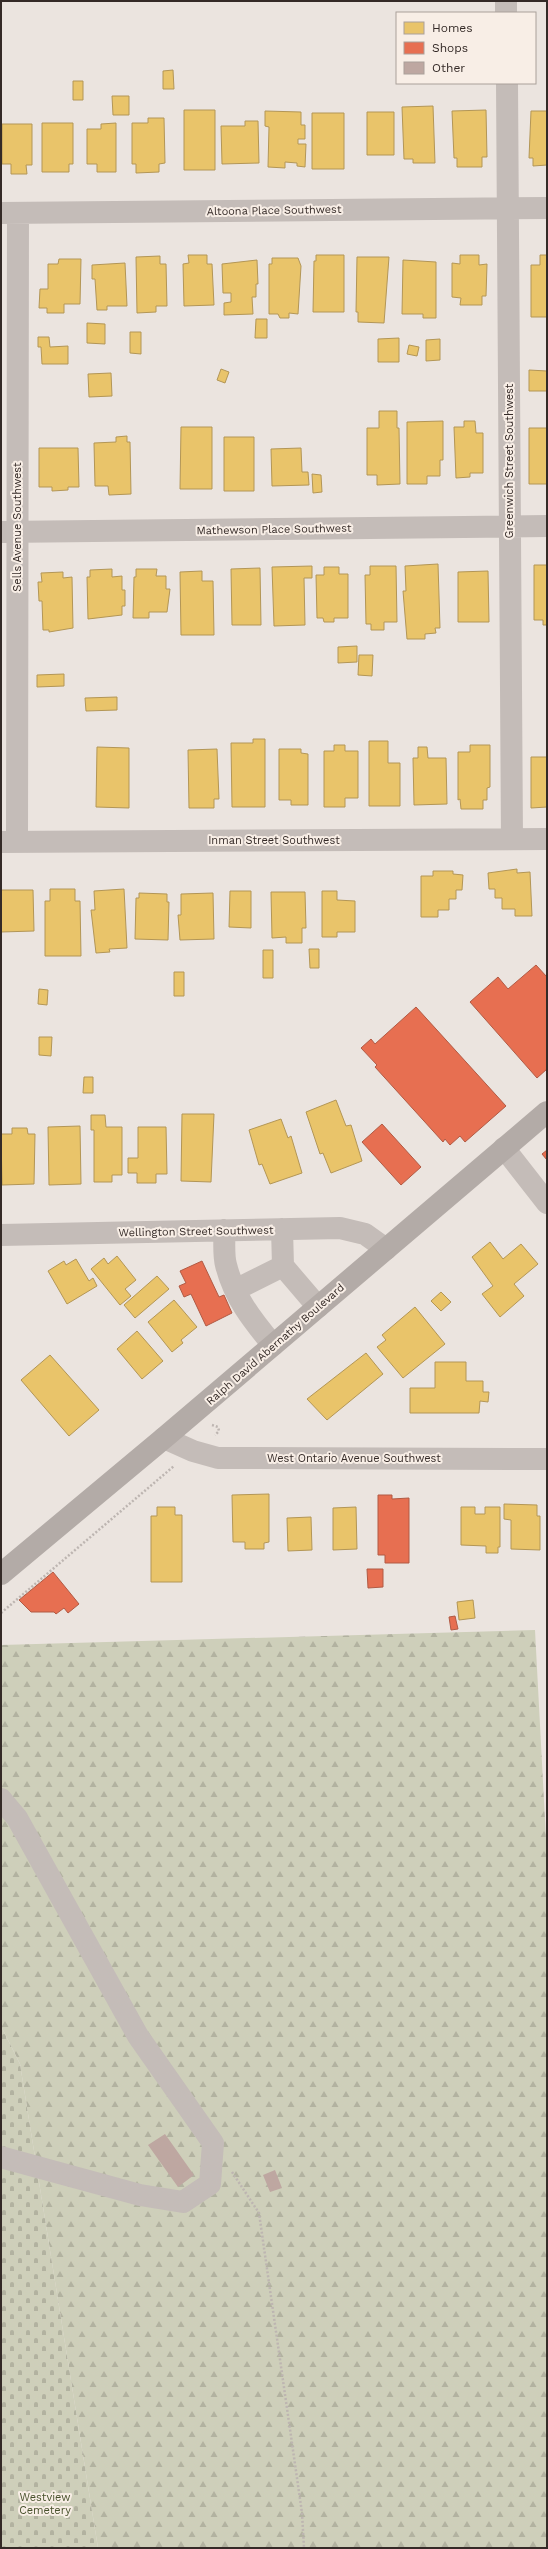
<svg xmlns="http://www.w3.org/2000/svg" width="548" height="2549" font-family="'Work Sans',sans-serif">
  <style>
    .forest { fill: url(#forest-firs) }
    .cemetery { fill: url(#cemetery-stones) }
    .homes { fill: #e9c46a; stroke: #b39656 }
    .shops { fill: #e76f51; stroke: #b15a44 }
    .building { fill: #bea7a1 }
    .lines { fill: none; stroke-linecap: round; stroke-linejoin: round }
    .path { stroke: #bdb5b1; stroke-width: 2.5; stroke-dasharray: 2 2; stroke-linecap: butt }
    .minor { stroke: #c4bcb8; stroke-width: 22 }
    .major { stroke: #b3aba7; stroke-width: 22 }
    .labels { text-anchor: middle; stroke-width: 4; stroke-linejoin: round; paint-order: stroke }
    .street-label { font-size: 11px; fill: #342a27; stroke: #f8eee6 }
    .park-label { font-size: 11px; fill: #48512c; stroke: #f8eee6 }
  </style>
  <defs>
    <pattern id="forest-firs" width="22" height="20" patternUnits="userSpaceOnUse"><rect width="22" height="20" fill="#cecfba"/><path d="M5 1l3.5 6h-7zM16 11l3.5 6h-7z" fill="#b2b2a0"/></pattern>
    <pattern id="cemetery-stones" width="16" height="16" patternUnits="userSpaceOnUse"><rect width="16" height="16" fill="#cecfba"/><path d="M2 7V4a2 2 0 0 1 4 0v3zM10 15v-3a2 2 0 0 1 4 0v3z" fill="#b2b2a0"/></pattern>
  </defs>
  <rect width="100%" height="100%" fill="#ebe4df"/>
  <path class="forest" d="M535 1630 547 1858V2548H98L20 2064 1 2026V1645Z"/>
  <path class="cemetery" d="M1 2026 20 2064 98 2548H1Z"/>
  <path class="homes" d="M173 70 174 89H163V71Z
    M73 81H83V100H73Z
    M112 96H129V115H113Z
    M433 106 435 163H413V159H404L402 107Z
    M184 110H215V170H184Z
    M486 110 487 157H482V167H457V158H454L452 111Z
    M265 111 301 112V125H305V139H298V144H306L305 167 297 166V163L285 162V168L268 167 269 127 265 126Z
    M531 111H547V165L533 166V158H529Z
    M367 112H394V155H367Z
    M312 113H344V169H312Z
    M148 118H164L165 163 159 164V172L136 173V164H132V123H148Z
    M245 121H258L259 163 222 164 221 126H245Z
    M42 123H73V164H69V172H42Z
    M116 123V172H97V164H87V129H101V124Z
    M2 124H32V165H26L27 174H11V164H2Z
    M188 255H207V264H212L214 305 184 306 183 264 189 263Z
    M316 255H344V312H313L314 261H316Z
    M460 255H479V265L487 264 486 296H482V305H460L461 298 452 297V263L460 264Z
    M540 255H547V317H531V265H540Z
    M160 256V264H166L167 306H156V312L137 313 136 257Z
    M357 257H389L384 323 358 322V312H356Z
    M272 258H298L301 266 298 314 289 313V318H280L278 314H269V264H272Z
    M59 259H81L80 304H64V313H47V308H39L40 289H48V264H58Z
    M257 260 258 284H256V297H252L253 314 224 315V303L231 302V293H223L222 264Z
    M403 260 436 262V318H423V314H402Z
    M125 263 127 306H107V310H97L95 279H92V265Z
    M256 319H267V338H255Z
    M87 323 105 324V344L87 343Z
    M130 332H141V354L130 353Z
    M38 337H49L50 347 68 346V364H42L41 347H38Z
    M399 338V362H378V339Z
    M440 339V360L426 361V340Z
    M409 345 419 347 417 356 407 354Z
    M221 369 229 372 225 383 217 380Z
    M529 370 547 371V391H529Z
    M111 373 112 396 89 397 88 374Z
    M379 411H397V428H399L400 484 377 485V475H367V428H379Z
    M443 421V460H440V476H427V484H407V422Z
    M464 421H475L476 433H483V473H470V477L456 478 454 427H464Z
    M181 427H212V489H180Z
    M529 428H547V484H529Z
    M127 436V442H130L131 494 109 495 108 486H95L94 443 116 442V437Z
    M224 437H254V491H224Z
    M39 448H78L79 487H68V490L52 491V487H39Z
    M301 448 302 472H308L309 485 272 486 271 449Z
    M312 474 321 475 322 492 313 493Z
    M438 564 440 628H435L436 633 425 634V639H407L403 591H406L405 566Z
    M534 565H547V625H543V620H534Z
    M312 566V578H304L305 625 274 626 272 567Z
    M370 566H396L397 622H384V630H371V624H366L365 575H370Z
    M324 567H339V574H348V618H334V622H324L323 618H317L316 575H324Z
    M260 568 261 625H232L231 569Z
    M112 569V577L122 576V590H125V606H122V615L88 619 87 577H90V570Z
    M136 569H157L156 576H166V589H170L167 612H149V618H133L134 577H136Z
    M202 571V581H213L214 635H181L180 572Z
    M488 571 489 622H458V572Z
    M63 572V578L72 577 73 628 49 632V630H43L42 601H39L38 582H42L41 573Z
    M357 646V662L338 663V647Z
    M359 655H373L372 676 358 675Z
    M64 674V686L37 687V675Z
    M117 697V710L86 711 85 698Z
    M253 739H265V807H232L231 743H253Z
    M369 741H388V763H400V806H369Z
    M334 745H345V751H358V798H345V807H324V751H334Z
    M470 745H490V787L487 788V800H483V809H461L460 799 458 800V752H470Z
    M97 747 129 748V808L96 807Z
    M418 747H427L428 758H446L447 804 414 805 413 758H418Z
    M217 749 219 799H214V808H189L188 750Z
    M279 749H301V753L308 754V805H291V800H279Z
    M531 757H547V807L531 808Z
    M517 869V873L530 872 532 916H515V909H502V898H495V889H489L488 873Z
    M433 871H453V874L463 875 462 890H456V899H449V910H438V917H421V876H433Z
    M50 889H75V901H80L81 956H45V901H50Z
    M124 889 127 948 109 949 110 952 96 953 91 910H95L94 891Z
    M1 890H33L34 931 1 932Z
    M230 891H251V928L229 927Z
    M322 891H337V900L355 901V932H337V937H322Z
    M271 892H305L306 928H302V943H286V937L272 938Z
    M139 893 167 894V902H169L168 940 135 939 136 898H139Z
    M213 893 214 939 180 940 178 915H181V894Z
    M309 949H319V968H310Z
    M263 950H273V978H263Z
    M174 972H184V996H174Z
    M39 989 48 990 47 1005 38 1004Z
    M39 1037H52L51 1056 39 1055Z
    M84 1077H93V1093H83Z
    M336 1100 346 1126 351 1125 362 1161 331 1173 323 1153 320 1154 306 1112Z
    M182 1114H214L211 1182 181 1181Z
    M91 1115H105L106 1127H122V1175H112V1182H94V1130H91Z
    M281 1119 288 1138 291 1136 302 1173 270 1184 262 1164 259 1165 249 1130Z
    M80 1126 81 1184 49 1185 48 1127Z
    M138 1127H166L167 1174H156V1183H137V1173H128V1158H138Z
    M12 1128H27L28 1134H35L34 1184 2 1185 1 1134H12Z
    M490 1242 503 1259 521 1244 538 1264 514 1284 524 1296 500 1317 482 1294 493 1286 472 1257Z
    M117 1256 136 1280 125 1289 131 1296 120 1305 91 1269 104 1258 108 1264Z
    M76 1259 89 1281 93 1278 97 1286 67 1304 48 1271 64 1261 66 1265Z
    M157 1276 169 1289 135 1318 124 1305Z
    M441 1292 451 1302 441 1311 431 1301Z
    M174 1300 197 1327 181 1340 183 1343 172 1352 148 1322Z
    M415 1307 445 1344 403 1378 377 1347 386 1340 382 1335Z
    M137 1331 163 1361 142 1379 117 1349Z
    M366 1353 383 1374 327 1420 307 1399Z
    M50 1355 99 1410 69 1436 21 1380Z
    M435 1362H466V1381H483V1392H489L488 1402 480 1401 479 1413H410V1388H435Z
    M269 1494V1542L264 1543V1549H245V1542H233L232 1495Z
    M504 1504 537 1505V1516H540V1550L511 1549V1520L504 1519Z
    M157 1507H175V1515H182V1582H151V1516H157Z
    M356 1507 357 1549 333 1550V1508Z
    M461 1507H475V1514H485V1507H500V1547H498V1553H486V1546L461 1545Z
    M311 1517 312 1550 288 1551 287 1518Z
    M473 1600 475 1618 459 1620 457 1602Z"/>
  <path class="shops" d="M536 965 547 977V1069L537 1078 470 1002 498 977 508 989Z
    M416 1007 506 1106 465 1142 460 1136 450 1145 445 1139 443 1142 375 1067 377 1065 361 1048 371 1039 375 1044Z
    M382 1124 421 1167 401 1185 362 1142Z
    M547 1150V1160L542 1154Z
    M202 1261 219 1297 224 1295 232 1313 206 1326 191 1294 184 1297 179 1286 186 1283 180 1271Z
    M378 1495H392V1499L409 1498V1563H385V1555H378Z
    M367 1569H383V1587L368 1588Z
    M53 1572 79 1604 68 1613 64 1608 56 1614 54 1612H31L19 1600Z
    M455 1616 458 1629 451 1630 449 1617Z"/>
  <path class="building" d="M165 2134 194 2175 178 2187 148 2145Z
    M275 2170 282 2188 270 2192 263 2175Z"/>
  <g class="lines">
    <path class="path" d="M212 1425 218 1427 219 1431 215 1435
      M1 1613 174 1466
      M232 2172 259 2213 302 2513 304 2548"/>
    <path class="minor" d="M506 1V13
      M507 83 512 839
      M1 213 547 208
      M1 532 547 526
      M1 842 547 839
      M17 842 18 213
      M504 1148 547 1203
      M282 1229 283 1266 318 1307
      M224 1230C225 1241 223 1254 226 1265 234 1297 252 1320 273 1345
      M1 1235 340 1228 365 1234 386 1249
      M235 1290 283 1266
      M164 1438 193 1451 218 1458 547 1459
      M1 1799 17 1818 138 2036 213 2143 210 2184 183 2202 140 2195 1 2157"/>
    <path class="major" d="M1 1574 164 1438 547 1112"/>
  </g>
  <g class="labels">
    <g class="street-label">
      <text transform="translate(274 210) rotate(-1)" y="4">Altoona Place Southwest</text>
      <text transform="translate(509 461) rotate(-90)" y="4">Greenwich Street Southwest</text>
      <text transform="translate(17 527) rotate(-90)" y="4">Sells Avenue Southwest</text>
      <text transform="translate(274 529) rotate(-1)" y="4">Mathewson Place Southwest</text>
      <text x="274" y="844">Inman Street Southwest</text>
      <text transform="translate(196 1231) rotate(-1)" y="4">Wellington Street Southwest</text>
      <text transform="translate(275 1344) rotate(-41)" y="4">Ralph David Abernathy Boulevard</text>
      <text x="354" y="1462">West Ontario Avenue Southwest</text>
    </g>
    <g class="park-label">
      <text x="45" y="2501">Westview<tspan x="45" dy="13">Cemetery</tspan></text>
    </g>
  </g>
  <rect width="548" height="2549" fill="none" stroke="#342a27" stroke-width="4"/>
  <rect x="396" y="12" width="140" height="72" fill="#f8eee6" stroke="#aaa09a"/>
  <rect x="404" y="22" width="20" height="12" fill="#e9c46a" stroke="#aaa09a"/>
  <text x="432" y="32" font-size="12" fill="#342a27">Homes</text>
  <rect x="404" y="42" width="20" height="12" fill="#e76f51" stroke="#aaa09a"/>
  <text x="432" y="52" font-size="12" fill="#342a27">Shops</text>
  <rect x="404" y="62" width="20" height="12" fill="#bea7a1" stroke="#aaa09a"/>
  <text x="432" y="72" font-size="12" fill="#342a27">Other</text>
</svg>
